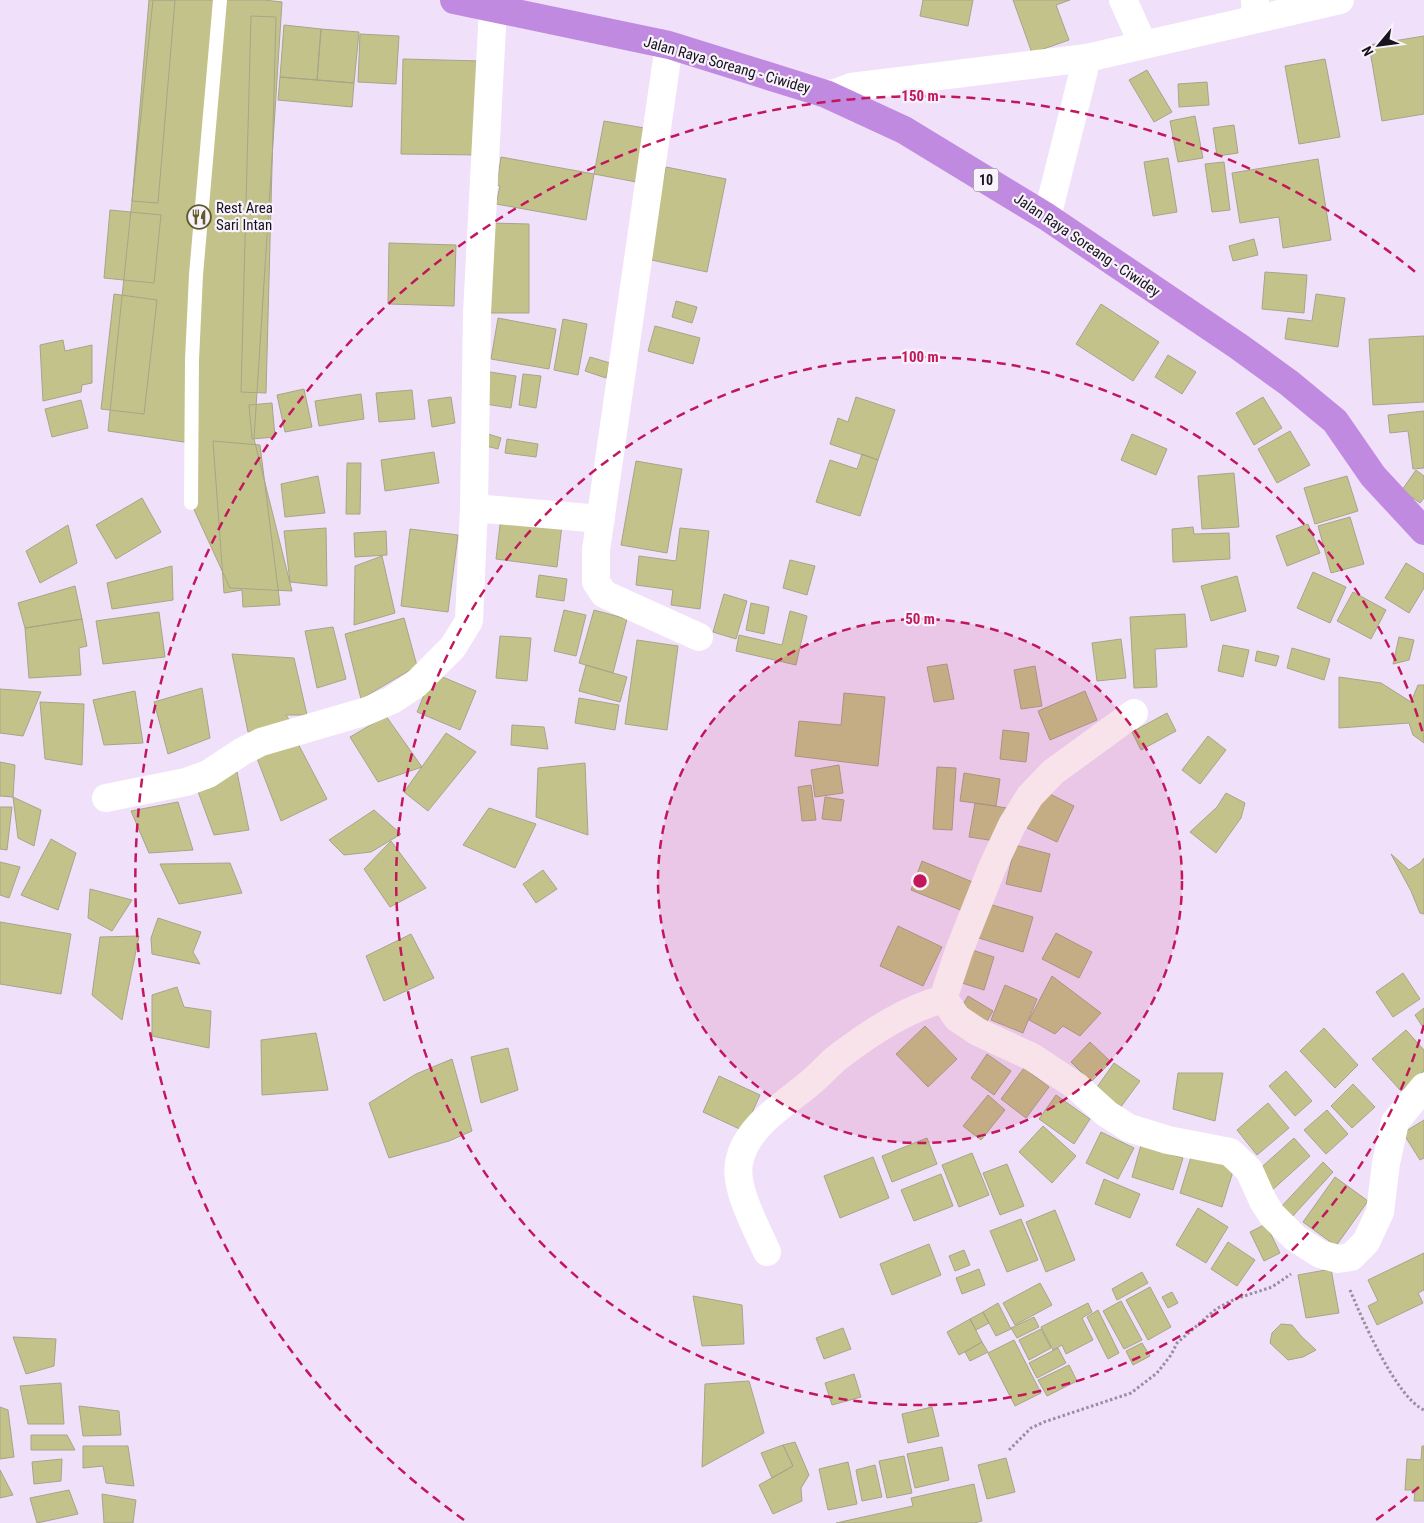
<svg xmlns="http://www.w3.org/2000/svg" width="1424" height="1523" font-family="'Roboto Condensed',sans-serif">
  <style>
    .building { fill: #c4c28b; stroke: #a6a589 }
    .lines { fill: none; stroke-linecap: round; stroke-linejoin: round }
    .path { stroke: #998ea1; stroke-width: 3; stroke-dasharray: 2.5 2.5; stroke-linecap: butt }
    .lane { stroke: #fff; stroke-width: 14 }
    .street { stroke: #fff; stroke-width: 28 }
    .secondary { stroke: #fff; stroke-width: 28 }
    .highway { stroke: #c18ae1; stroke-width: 28 }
    .ring { fill: none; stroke: #c2185b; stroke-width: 2.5; stroke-dasharray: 9 6 }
    .labels { text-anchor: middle; stroke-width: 4.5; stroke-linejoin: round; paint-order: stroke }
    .shield { fill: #f8f2fc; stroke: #5c575f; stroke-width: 1 }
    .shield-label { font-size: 14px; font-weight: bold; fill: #19141c }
    .street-label { font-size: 15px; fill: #19141c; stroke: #f8f2fc }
    .poi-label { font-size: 15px; fill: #19141c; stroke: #f8f2fc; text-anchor: start }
    .centre { fill: #c2185b; stroke: #f8f2fc; stroke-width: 2.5 }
    .ring-label { font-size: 15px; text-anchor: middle; font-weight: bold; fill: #c2185b; stroke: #f8f2fc; stroke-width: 4.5; stroke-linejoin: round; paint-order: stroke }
  </style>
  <rect width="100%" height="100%" fill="#f0e0fa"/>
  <path class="building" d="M149 0H175L158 203 132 201Z
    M153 0H264L282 2 254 439 292 591 230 588 191 503V443L108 431Z
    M923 0H973L968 26 920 16Z
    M1013 0H1070L1056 5 1069 40 1032 53Z
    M251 16 276 17 266 393 241 392Z
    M284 25 321 29 317 80 280 77Z
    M321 29 359 32 354 83 317 80Z
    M360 34 399 36 396 84 358 82Z
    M1424 36V114L1382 121 1369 45Z
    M403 59 481 61 479 155 401 154Z
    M1325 59 1340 137 1299 144 1285 66Z
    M1147 70 1172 112 1154 122 1129 80Z
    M280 77 354 83 352 107 278 100Z
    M1207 82 1209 105 1179 107 1178 84Z
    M1195 116 1203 158 1178 162 1170 121Z
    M604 121 656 130 647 184 594 174Z
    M1234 125 1238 153 1217 156 1213 128Z
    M501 157 594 174 586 220 496 204 500 186 497 185Z
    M1168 158 1177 212 1153 216 1144 162Z
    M1318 159 1331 240 1283 248 1279 217 1240 223 1232 173Z
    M1224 162 1230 210 1212 212 1205 164Z
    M666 167 726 179 707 272 647 259Z
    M110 210 161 215 154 283 104 278Z
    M490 223 529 224V313H489Z
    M1254 239 1258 255 1233 261 1229 246Z
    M389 243 456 245 454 306 388 304Z
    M1265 272 1307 275 1304 313 1262 309Z
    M114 294 157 300 144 414 101 409Z
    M1316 294 1345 298 1338 347 1285 339 1288 318 1312 321Z
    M676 301 697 307 692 323 672 317Z
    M1101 304 1159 342 1133 381 1076 344Z
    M498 318 556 329 549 369 491 359Z
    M563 319 587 324 578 375 554 370Z
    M655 326 700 338 693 364 648 351Z
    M1424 336V402L1373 405 1369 339Z
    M63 340 65 351 92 345V383L82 385 81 392 43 401 40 345Z
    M1168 355 1196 372 1182 394 1155 377Z
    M590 357 610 363 606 378 585 371Z
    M490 372 516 376 511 408 485 404Z
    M523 374 541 376 536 408 519 405Z
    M304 389 312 427 285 432 277 395Z
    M412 390 415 419 379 422 376 393Z
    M361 394 364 419 319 426 315 401Z
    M451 397 455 423 432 427 428 400Z
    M856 397 895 410 878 460 830 444 838 418 848 422Z
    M1263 397 1282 428 1254 445 1236 413Z
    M81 400 88 428 52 437 45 409Z
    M272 403 275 437 252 439 249 405Z
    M1424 411V468L1413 469 1408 431 1390 433 1388 415Z
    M1290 431 1310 465 1277 483 1258 449Z
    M485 433 501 438 498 449 482 445Z
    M1132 434 1167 449 1156 475 1121 460Z
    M507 439 538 444 536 457 505 453Z
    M213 441 260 445 280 605 243 607 242 590 224 593Z
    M434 452 439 483 385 491 381 460Z
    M862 454 878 460 860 516 816 502 830 460 857 469Z
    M636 461 682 469 667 553 621 545Z
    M347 463H361L360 514H346Z
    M1416 470 1424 476V498L1420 503 1402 490Z
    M1234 473 1239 527 1202 529 1198 476Z
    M318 476 325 513 285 517 281 484Z
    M1347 476 1358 511 1315 524 1304 488Z
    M142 498 161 532 116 559 96 525Z
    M501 517 562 525 557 567 496 559Z
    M1350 517 1364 564 1331 573 1318 526Z
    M1308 524 1320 553 1287 566 1276 536Z
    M68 525 77 563 40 583 26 551Z
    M1193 527 1194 534 1229 533 1230 559 1173 562 1172 529Z
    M326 528 327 586 290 582 284 531Z
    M680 528 709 531 700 609 671 605 673 590 636 585 639 556 676 561Z
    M410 529 458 535 448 612 401 606Z
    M386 531 387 555 355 557 354 533Z
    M382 556 395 613 354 625 355 566Z
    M790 560 815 566 807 595 783 588Z
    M1406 563 1424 574V588L1409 613 1385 598Z
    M172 566 173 600 112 609 107 583Z
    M1313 572 1346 587 1330 623 1297 608Z
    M539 575 567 579 564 601 536 597Z
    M1237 576 1246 611 1211 621 1201 586Z
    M75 586 82 619 25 628 18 603Z
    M1353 592 1386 610 1371 639 1337 621Z
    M724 594 747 601 736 639 713 632Z
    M751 603 769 607 764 634 746 630Z
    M564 610 586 615 576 656 554 651Z
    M594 610 627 619 613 673 579 663Z
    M790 611 807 616 796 665 736 651 739 635 782 645Z
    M159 612 165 657 103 664 96 621Z
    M1185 614 1187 647 1155 649 1157 687 1134 688 1130 617Z
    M404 618 417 666 361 699 345 634Z
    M82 619 87 646 79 648 81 675 29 678 25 628Z
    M333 627 346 679 317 688 305 631Z
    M500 636 531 638 527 681 496 678Z
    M1399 637 1414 640 1409 660 1393 664Z
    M1121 639 1126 678 1097 681 1092 643Z
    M637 640 678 646 667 730 625 724Z
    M1223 645 1249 650 1243 677 1218 671Z
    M1292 648 1330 659 1324 680 1287 668Z
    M1257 651 1279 656 1276 666 1255 661Z
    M232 654 294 658 307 715H286L292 724 248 732Z
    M947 664 954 699 934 702 927 667Z
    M586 665 627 677 620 702 579 691Z
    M1035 666 1042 706 1021 709 1014 670Z
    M433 673 476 691 460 730 417 712Z
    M1339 677 1381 683 1411 702 1418 685H1424V743L1413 735 1409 723 1339 728Z
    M202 688 210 738 168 754 154 702Z
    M0 689 41 692 23 736 0 733Z
    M135 691 143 743 104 745 93 700Z
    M1085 691 1097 720 1050 740 1038 711Z
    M844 693 885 697 878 766 795 756 799 721 841 725Z
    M579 698 619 705 615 730 575 723Z
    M40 702 84 704 82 765 45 759Z
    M1167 713 1176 731 1141 750 1132 732Z
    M386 716 422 767 378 782 350 737Z
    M512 725 544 727 548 749 511 745Z
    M1003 730 1029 733 1026 762 1000 759Z
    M446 733 476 752 428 811 404 792Z
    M294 736 327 799 281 821 255 753Z
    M1208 736 1226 750 1200 784 1182 770Z
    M0 762 15 765 13 797 0 796Z
    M585 763 588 835 536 817 538 768Z
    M839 765 843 793 815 797 811 770Z
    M937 767 956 768 952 830 933 829Z
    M237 772 249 830 214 835 197 789Z
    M964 773 1000 779 996 806 960 801Z
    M811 785 816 820 802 821 798 787Z
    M1044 791 1074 806 1057 842 1027 828Z
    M1226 793 1245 803 1241 818 1216 853 1190 832 1217 807Z
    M13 797 41 810 34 846 18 838Z
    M825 797 844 800 841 821 822 819Z
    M178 802 193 850 149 853 131 811Z
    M975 803 1007 808 1002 842 969 837Z
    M0 807H12L7 850 0 849Z
    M489 808 536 824 515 868 463 845Z
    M374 810 401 834 371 852 344 855 329 840Z
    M51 839 76 853 58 910 21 895Z
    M391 841 426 888 390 907 364 869Z
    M1015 845 1050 854 1041 892 1006 884Z
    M1391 854 1409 870 1420 863 1424 858V914L1420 913 1411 891Z
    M922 861 975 883 963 911 911 890Z
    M0 862 20 867 9 898 0 895Z
    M230 863 242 893 179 904 160 864Z
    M543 870 557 889 536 903 523 884Z
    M90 889 132 900 112 931 88 918Z
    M989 904 1033 917 1023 952 979 938Z
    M158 918 201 932 193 952 200 964 152 954 151 938Z
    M0 922 71 934 61 994 0 984Z
    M898 926 942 947 923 986 880 966Z
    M1056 933 1092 952 1079 978 1042 959Z
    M411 934 434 978 384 1001 366 956Z
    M139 936 122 1020 92 995 100 937Z
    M972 950 994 957 984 990 962 983Z
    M1403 973 1420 999 1393 1017 1376 992Z
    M1052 976 1101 1013 1080 1036 1063 1026 1055 1034 1029 1020Z
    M1005 985 1037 999 1023 1033 991 1020Z
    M177 987 184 1007 211 1011 209 1048 152 1036V995Z
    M968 996 993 1011 986 1023 961 1008Z
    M1424 1008V1029L1415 1015Z
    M925 1026 957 1059 928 1087 896 1054Z
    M1324 1028 1358 1065 1335 1088 1300 1051Z
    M1406 1030 1424 1050V1071L1401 1091 1372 1059Z
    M316 1033 328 1090 262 1095 261 1040Z
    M1090 1042 1111 1062 1091 1082 1071 1062Z
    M508 1048 518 1090 481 1103 471 1057Z
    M987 1054 1011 1071 994 1095 971 1078Z
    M452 1059 472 1131 449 1141 389 1158 369 1103 416 1074Z
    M1114 1063 1140 1081 1120 1108 1095 1090Z
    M1024 1068 1049 1087 1026 1118 1001 1099Z
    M1286 1071 1312 1101 1295 1116 1269 1086Z
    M1178 1073H1223L1215 1121 1173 1109Z
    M719 1076 760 1095 744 1131 703 1112Z
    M1353 1084 1375 1107 1352 1128 1331 1106Z
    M988 1095 1005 1110 981 1140 963 1126Z
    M1056 1095 1090 1119 1074 1144 1039 1119Z
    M1268 1103 1289 1128 1257 1155 1237 1130Z
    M1327 1110 1348 1134 1326 1154 1304 1130Z
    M1424 1120V1158L1420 1160 1403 1133Z
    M1043 1126 1076 1156 1052 1183 1019 1152Z
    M1101 1132 1134 1148 1118 1179 1086 1163Z
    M927 1138 937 1164 892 1182 882 1156Z
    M1294 1138 1310 1156 1270 1192 1254 1174Z
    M1141 1145 1183 1158 1173 1190 1132 1177Z
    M972 1153 989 1195 959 1207 942 1165Z
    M1192 1154 1234 1168 1222 1207 1180 1193Z
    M873 1157 889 1198 840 1218 824 1176Z
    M1323 1162 1333 1172 1291 1218 1280 1208Z
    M1007 1164 1024 1206 1000 1215 983 1173Z
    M941 1174 953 1206 914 1221 901 1190Z
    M1335 1177 1368 1201 1336 1246 1303 1222Z
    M1104 1179 1140 1194 1130 1218 1095 1204Z
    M1198 1208 1228 1227 1206 1263 1176 1245Z
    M1055 1210 1075 1260 1046 1272 1026 1222Z
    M1021 1219 1038 1260 1007 1272 990 1231Z
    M1266 1224 1280 1253 1264 1261 1250 1232Z
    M1228 1242 1255 1260 1237 1286 1211 1269Z
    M929 1244 941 1275 892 1295 880 1264Z
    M964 1250 970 1265 955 1271 949 1256Z
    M1424 1253V1290L1418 1293 1423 1303 1377 1325 1368 1306 1378 1301 1368 1280Z
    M979 1269 985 1285 962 1294 956 1278Z
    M1331 1269 1339 1313 1306 1318 1298 1275Z
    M1142 1272 1148 1283 1117 1300 1112 1289Z
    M1040 1283 1052 1305 1015 1325 1003 1303Z
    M1150 1287 1171 1327 1148 1340 1126 1300Z
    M1172 1292 1178 1303 1168 1308 1162 1297Z
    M693 1296 742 1305 744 1344 702 1346Z
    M1121 1301 1142 1340 1124 1349 1103 1311Z
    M998 1303 1011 1329 996 1336 983 1312Z
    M1088 1303 1092 1312 1082 1318 1093 1340 1066 1354 1062 1345 1053 1350 1041 1327Z
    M1098 1310 1119 1353 1108 1359 1087 1317Z
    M983 1312 989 1323 976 1330 970 1319Z
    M1034 1317 1039 1327 1017 1338 1011 1328Z
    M970 1319 982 1342 959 1355 947 1332Z
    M1281 1324 1292 1325 1301 1336 1316 1350 1303 1357 1288 1360 1270 1343 1272 1333Z
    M843 1328 851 1349 824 1359 816 1338Z
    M1041 1329 1051 1348 1029 1360 1019 1340Z
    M13 1337 56 1339 54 1366 26 1374Z
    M1014 1340 1041 1393 1015 1406 988 1353Z
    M982 1342 988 1352 970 1361 965 1352Z
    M1142 1343 1150 1356 1133 1365 1126 1351Z
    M1058 1348 1066 1363 1037 1378 1029 1363Z
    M1069 1365 1077 1381 1047 1396 1038 1380Z
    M854 1374 861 1397 832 1405 825 1383Z
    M749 1381 764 1433 702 1467 705 1384Z
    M61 1383 64 1424H28L20 1386Z
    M79 1406 119 1411 121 1435 83 1436Z
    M0 1407 8 1410 14 1457 0 1459Z
    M932 1407 939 1436 908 1443 902 1414Z
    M31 1435H67L75 1450H31Z
    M795 1442 809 1475 801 1488 802 1501 773 1514 759 1485 793 1466 783 1445Z
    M783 1445 793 1466 772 1478 761 1453Z
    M83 1446H128L134 1486 106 1483 103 1466 83 1468Z
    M1422 1446H1424V1501H1414L1415 1490H1405L1407 1459 1421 1460Z
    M942 1447 949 1480 915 1488 907 1454Z
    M904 1456 912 1493 887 1498 879 1461Z
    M1006 1458 1015 1492 987 1499 978 1465Z
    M62 1459 61 1481 34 1484 32 1462Z
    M848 1462 857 1504 828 1510 819 1469Z
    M875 1465 882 1497 862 1501 856 1470Z
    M0 1470 13 1495 0 1498Z
    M974 1484 982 1521 974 1523H836L913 1506 911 1498Z
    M69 1490 78 1514 37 1523 30 1498Z
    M102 1494 136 1500 133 1523H104Z"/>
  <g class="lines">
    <path class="path" d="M1350 1290C1362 1319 1396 1397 1424 1410
      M1009 1450 1031 1428 1044 1422 1131 1393 1157 1373 1171 1355 1177 1343 1216 1309 1235 1299 1272 1287 1291 1274"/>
    <path class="lane" d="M191 503 192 360 196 275 220 0"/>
    <path class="street" d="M1123 0 1143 44
      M1255 0 1256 19
      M669 45 596 550V582L604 594 699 637
      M474 508 601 519
      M1134 713 1053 772 1030 796 1012 825 992 868 959 951 945 993 944 999 957 1018 978 1032 1032 1057 1076 1086 1107 1114 1129 1128 1168 1140 1230 1152 1249 1170 1263 1201 1272 1215 1295 1238 1320 1254 1338 1259 1351 1257 1366 1242 1380 1212 1386 1163 1395 1122 1424 1087
      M106 798 186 782 208 774 243 751 261 742 367 711 392 700 416 684 453 647 469 621 474 508 477 313 493 8
      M767 1252C757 1229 734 1188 739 1163 745 1127 784 1105 810 1083 820 1075 828 1065 838 1057 870 1033 905 1009 944 999"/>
    <path class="secondary" d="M826 94 835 93 851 87 1087 58 1340 0
      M1047 217 1087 58"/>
    <path class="highway" d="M454 0 669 45 826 94 904 130 1047 217 1238 346 1289 383 1335 421 1373 476 1424 531"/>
  </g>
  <circle cx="920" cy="881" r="262" fill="#c2185b" fill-opacity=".12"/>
  <g class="ring">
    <circle cx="920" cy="881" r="262"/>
    <path d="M1424 1025A524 524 0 1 1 1424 737"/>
    <path d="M1419 1487A785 785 0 0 1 1376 1520M464 1520A785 785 0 1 1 1419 275"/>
  </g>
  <defs>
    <g id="restaurant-ring" transform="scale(1.25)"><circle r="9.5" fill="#f8f2fc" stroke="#5e5c28" stroke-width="1.5"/><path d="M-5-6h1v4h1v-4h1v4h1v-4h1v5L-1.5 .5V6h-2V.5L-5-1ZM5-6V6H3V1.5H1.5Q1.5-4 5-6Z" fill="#5e5c28"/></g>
  </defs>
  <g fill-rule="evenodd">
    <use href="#restaurant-ring" x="199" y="217"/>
  </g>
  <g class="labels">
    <rect class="shield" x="973.5" y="168.5" width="25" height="23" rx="4"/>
    <g class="shield-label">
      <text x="986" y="185">10</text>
    </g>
    <g class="street-label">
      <text transform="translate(727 65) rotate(16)" y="5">Jalan Raya Soreang - Ciwidey</text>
      <text transform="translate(1087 245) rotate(34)" y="5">Jalan Raya Soreang - Ciwidey</text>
    </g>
    <g class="poi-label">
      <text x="216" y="213">Rest Area<tspan x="216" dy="17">Sari Intan</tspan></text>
    </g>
  </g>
  <circle cx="920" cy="881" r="8" class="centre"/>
  <g class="ring-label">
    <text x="920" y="101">150 m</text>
    <text x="920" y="362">100 m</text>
    <text x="920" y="624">50 m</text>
  </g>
  <g transform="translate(1379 45) rotate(241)" stroke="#f8f2fc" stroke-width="4" paint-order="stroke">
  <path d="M0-4L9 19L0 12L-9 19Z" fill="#19141c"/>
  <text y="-8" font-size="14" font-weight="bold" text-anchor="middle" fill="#19141c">N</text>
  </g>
</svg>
